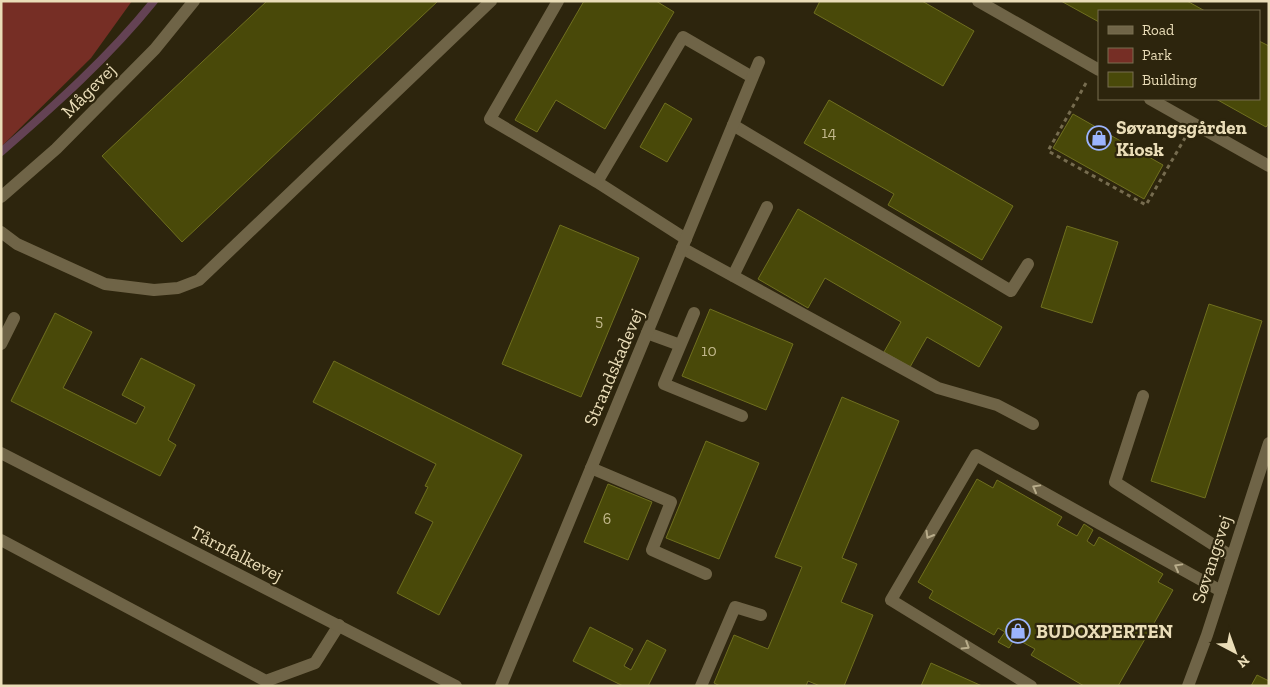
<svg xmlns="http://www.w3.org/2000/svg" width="1270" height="687" font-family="'Zilla Slab',serif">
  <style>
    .green { fill: #762e25 }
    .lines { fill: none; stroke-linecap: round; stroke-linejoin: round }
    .stream { stroke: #644254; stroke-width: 8 }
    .building { fill: #494909; stroke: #6f6f1f }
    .path { stroke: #766c4f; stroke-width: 3; stroke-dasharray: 4 4; stroke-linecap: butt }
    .service { stroke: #6f6447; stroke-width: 12 }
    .minor { stroke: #6f6447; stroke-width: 12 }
    .tertiary { stroke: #6f6447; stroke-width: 12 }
    .oneway { stroke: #b9ad8b }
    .labels { text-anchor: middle; stroke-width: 4.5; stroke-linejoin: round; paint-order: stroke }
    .number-label { font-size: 16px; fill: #c2b88c }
    .street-label { font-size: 19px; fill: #eaddb8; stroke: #2d250d }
    .poi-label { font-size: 19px; font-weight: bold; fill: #eaddb8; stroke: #2d250d; text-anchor: start }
  </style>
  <rect width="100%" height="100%" fill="#2d250d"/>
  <path class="green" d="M1 1H132L91 58 1 147Z"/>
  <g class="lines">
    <path class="stream" d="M1 152C55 105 109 57 154 1"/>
  </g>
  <path class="building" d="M267 1H438L182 242 102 156Z
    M584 1H656L674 12 605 129 556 100 537 132 515 120Z
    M820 1H922L974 31 943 86 814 13Z
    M1061 1H1187L1205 11H1099V22Z
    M1259 41 1269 46V123L1266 127 1216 99H1259Z
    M829 100 1013 206 982 260 888 205 894 194 804 143Z
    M665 103 692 119 667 162 640 147Z
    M1073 114 1163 165 1144 199 1053 148Z
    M798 209 1002 327 979 367 927 337 910 367 884 352 901 322 825 278 808 308 758 279Z
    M560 225 639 258 581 397 502 364Z
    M1067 226 1118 242 1092 323 1041 307Z
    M1209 304 1262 321 1205 498 1151 481Z
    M710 309 793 344 766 410 682 376Z
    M55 313 92 332 63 388 136 424 145 407 122 395 141 358 195 385 168 440 176 445 160 476 11 401Z
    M334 361 522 455 439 615 397 593 433 522 415 513 428 487 425 486 436 464 313 402Z
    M842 397 899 421 842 558 857 564 841 602 873 615 844 686H820L808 681 806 686H720L714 683 734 635 768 649 802 567 775 557Z
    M706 441 759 463 719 559 666 538Z
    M977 479 993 488 997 480 1062 517 1057 525 1077 536 1084 524 1093 530 1087 541 1094 546 1099 537 1163 574 1158 582 1173 590 1118 686H1084L1031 655 1035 649 1015 638 1009 648 998 642 1005 632 998 628 994 635 929 598 933 591 918 582Z
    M608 484 652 502 628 560 584 542Z
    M590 627 633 649 624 666 631 670 647 640 666 650 648 686H623L573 661Z
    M931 663 982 686H921Z
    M1257 675 1269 681V686H1251Z"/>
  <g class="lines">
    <path class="path" d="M1086 83 1048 151 1146 205 1185 138"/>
    <path class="service" d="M558 1 490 119 597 182 686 239
      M733 125 1011 291 1028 264
      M597 182 683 37 752 77
      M1 232 17 244 105 284 154 290 178 288 199 280 491 1
      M682 248 938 388 997 405 1033 424
      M733 276 767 207
      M694 313 664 384 742 416
      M647 333 680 345
      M1 344 14 318
      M1143 396 1115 482 1231 556
      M591 468 671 502 652 550 706 574
      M1 540 266 681 315 663 339 625
      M701 686 735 607 761 615
      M1031 686 891 600 976 455 1221 591"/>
    <path class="minor" d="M978 1 1099 70
      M1150 99 1269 166
      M1 197 56 149 155 49 194 1
      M501 686 759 62
      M1188 686 1207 635 1269 443"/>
    <path class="tertiary" d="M1 453 456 686"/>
  </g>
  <defs><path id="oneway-chevron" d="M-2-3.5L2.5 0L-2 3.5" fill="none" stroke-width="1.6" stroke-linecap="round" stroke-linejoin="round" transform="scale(1.25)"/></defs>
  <g class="oneway">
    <use href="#oneway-chevron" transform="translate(1036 488) rotate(-151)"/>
    <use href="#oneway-chevron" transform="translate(929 535) rotate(120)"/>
    <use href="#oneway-chevron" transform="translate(1178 567) rotate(-151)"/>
    <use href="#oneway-chevron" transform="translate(966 646) rotate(32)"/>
  </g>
  <defs>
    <g id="shop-ring" transform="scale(1.25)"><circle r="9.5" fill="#2d250d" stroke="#9cb4fd" stroke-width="1.5"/><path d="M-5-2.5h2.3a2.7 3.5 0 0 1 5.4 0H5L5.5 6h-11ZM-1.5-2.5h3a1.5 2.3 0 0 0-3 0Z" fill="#9cb4fd"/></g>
  </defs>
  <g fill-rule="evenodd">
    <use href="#shop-ring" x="1099" y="138"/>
    <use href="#shop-ring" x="1018" y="631"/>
  </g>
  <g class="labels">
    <g class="number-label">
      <text x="829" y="138">14</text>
      <text x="599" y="326">5</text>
      <text x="709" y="356">10</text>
      <text x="607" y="524">6</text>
    </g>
    <g class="street-label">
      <text transform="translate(88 90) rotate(-45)" y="7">Mågevej</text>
      <text transform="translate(613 367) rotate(-67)" y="7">Strandskadevej</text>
      <text transform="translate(237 553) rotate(27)" y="7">Tårnfalkevej</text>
      <text transform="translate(1211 559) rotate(-72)" y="7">Søvangsvej</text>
    </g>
    <g class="poi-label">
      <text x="1116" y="134">Søvangsgården<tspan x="1116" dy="22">Kiosk</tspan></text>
      <text x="1036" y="638">BUDOXPERTEN</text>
    </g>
  </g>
  <rect width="1270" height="687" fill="none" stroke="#eaddb8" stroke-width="5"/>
  <rect x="1098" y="10" width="162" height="90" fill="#2d250d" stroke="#796f51"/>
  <rect x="1108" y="26" width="25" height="8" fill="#6f6447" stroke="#796f51"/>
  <text x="1142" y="35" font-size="15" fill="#eaddb8">Road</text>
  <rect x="1108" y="48" width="25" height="15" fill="#762e25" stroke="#796f51"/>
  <text x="1142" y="60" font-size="15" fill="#eaddb8">Park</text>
  <rect x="1108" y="72" width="25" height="15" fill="#494909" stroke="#796f51"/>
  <text x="1142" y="85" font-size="15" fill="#eaddb8">Building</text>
  <g transform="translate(1235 652) rotate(139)" stroke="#2d250d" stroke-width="4" paint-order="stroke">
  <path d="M0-4L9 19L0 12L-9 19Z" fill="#eaddb8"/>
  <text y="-8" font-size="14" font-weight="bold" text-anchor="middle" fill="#eaddb8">N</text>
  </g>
</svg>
